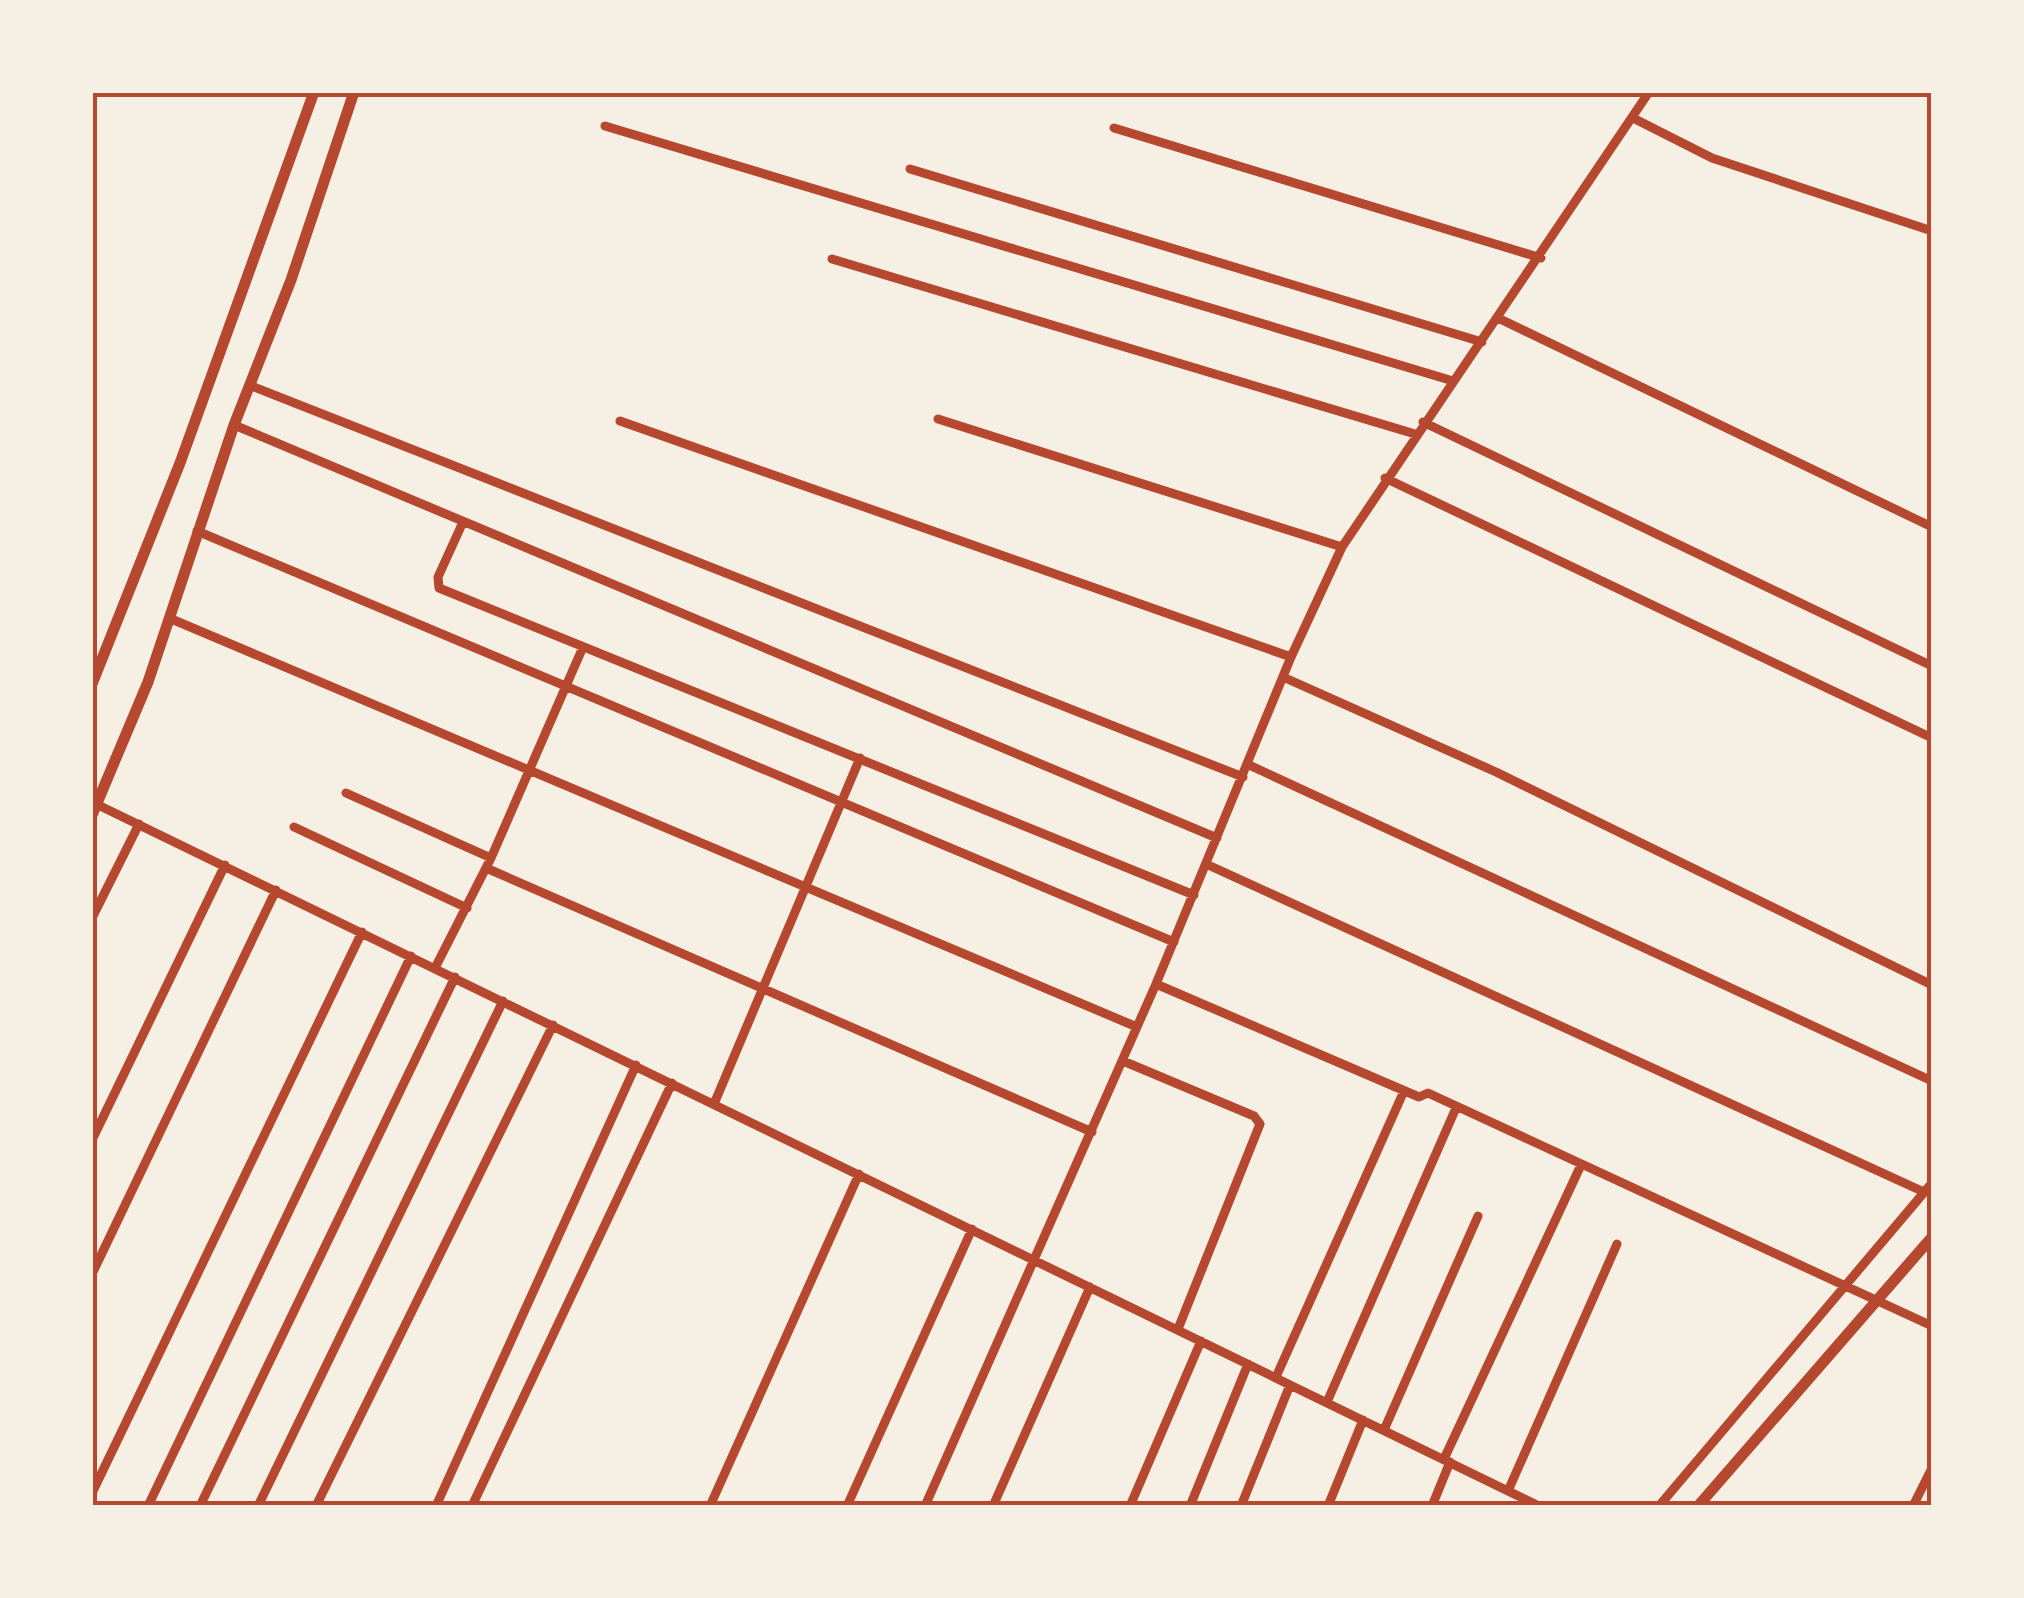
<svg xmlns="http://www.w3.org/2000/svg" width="2024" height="1598" font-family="'Noto Sans',sans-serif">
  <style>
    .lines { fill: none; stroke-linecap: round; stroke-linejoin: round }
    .minor { stroke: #b5482f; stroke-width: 9 }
    .tertiary { stroke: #b5482f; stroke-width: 11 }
    .neatline { fill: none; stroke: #b5482f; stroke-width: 4 }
  </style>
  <rect width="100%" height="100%" fill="#f6efe4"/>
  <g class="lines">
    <path class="minor" d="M1633 118 1712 158 1932 231
      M605 126 1453 381
      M1114 128 1541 258
      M910 169 1482 342
      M832 259 1415 434
      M1498 318 1932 527
      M249 385 1243 777
      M938 419 1342 547
      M620 421 1291 657
      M1423 422 1932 666
      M234 425 1217 838
      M1385 478 1932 738
      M463 522 438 577 439 588 1194 895
      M197 531 1174 942
      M169 618 1137 1027
      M1283 677 1496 772 1932 985
      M1249 765 1932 1081
      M346 793 491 858
      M94 803 1539 1506
      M294 827 467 908
      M1206 864 1924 1192
      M486 868 1092 1132
      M92 918 139 824
      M435 968 491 858 583 647
      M1156 984 1419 1097 1428 1093 1932 1326
      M1123 1061 1254 1116 1260 1124 1178 1329
      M714 1104 860 758
      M92 1140 225 865
      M92 1274 276 890
      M1276 1377 1404 1091
      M1327 1402 1456 1108
      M1384 1430 1478 1216
      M1444 1459 1581 1165
      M1508 1491 1617 1244
      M92 1493 362 932
      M148 1506 411 956
      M200 1506 455 977
      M258 1506 503 1001
      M316 1506 553 1025
      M436 1506 636 1065
      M472 1506 672 1083
      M710 1506 859 1174
      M847 1506 972 1229
      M925 1506 1156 984 1291 657 1342 547 1649 92
      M993 1506 1090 1287
      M1130 1506 1201 1341
      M1190 1506 1248 1364
      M1241 1506 1290 1385
      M1328 1506 1363 1420
      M1432 1506 1450 1462
      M1659 1506 1932 1183
      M1913 1506 1932 1468"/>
    <path class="tertiary" d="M92 684 180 463 314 92
      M92 815 148 682 234 425 291 280 354 92
      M1698 1506 1932 1237"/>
  </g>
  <rect width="2024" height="1598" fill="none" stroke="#f6efe4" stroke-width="190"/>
  <rect x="95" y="95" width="1834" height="1408" class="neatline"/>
</svg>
